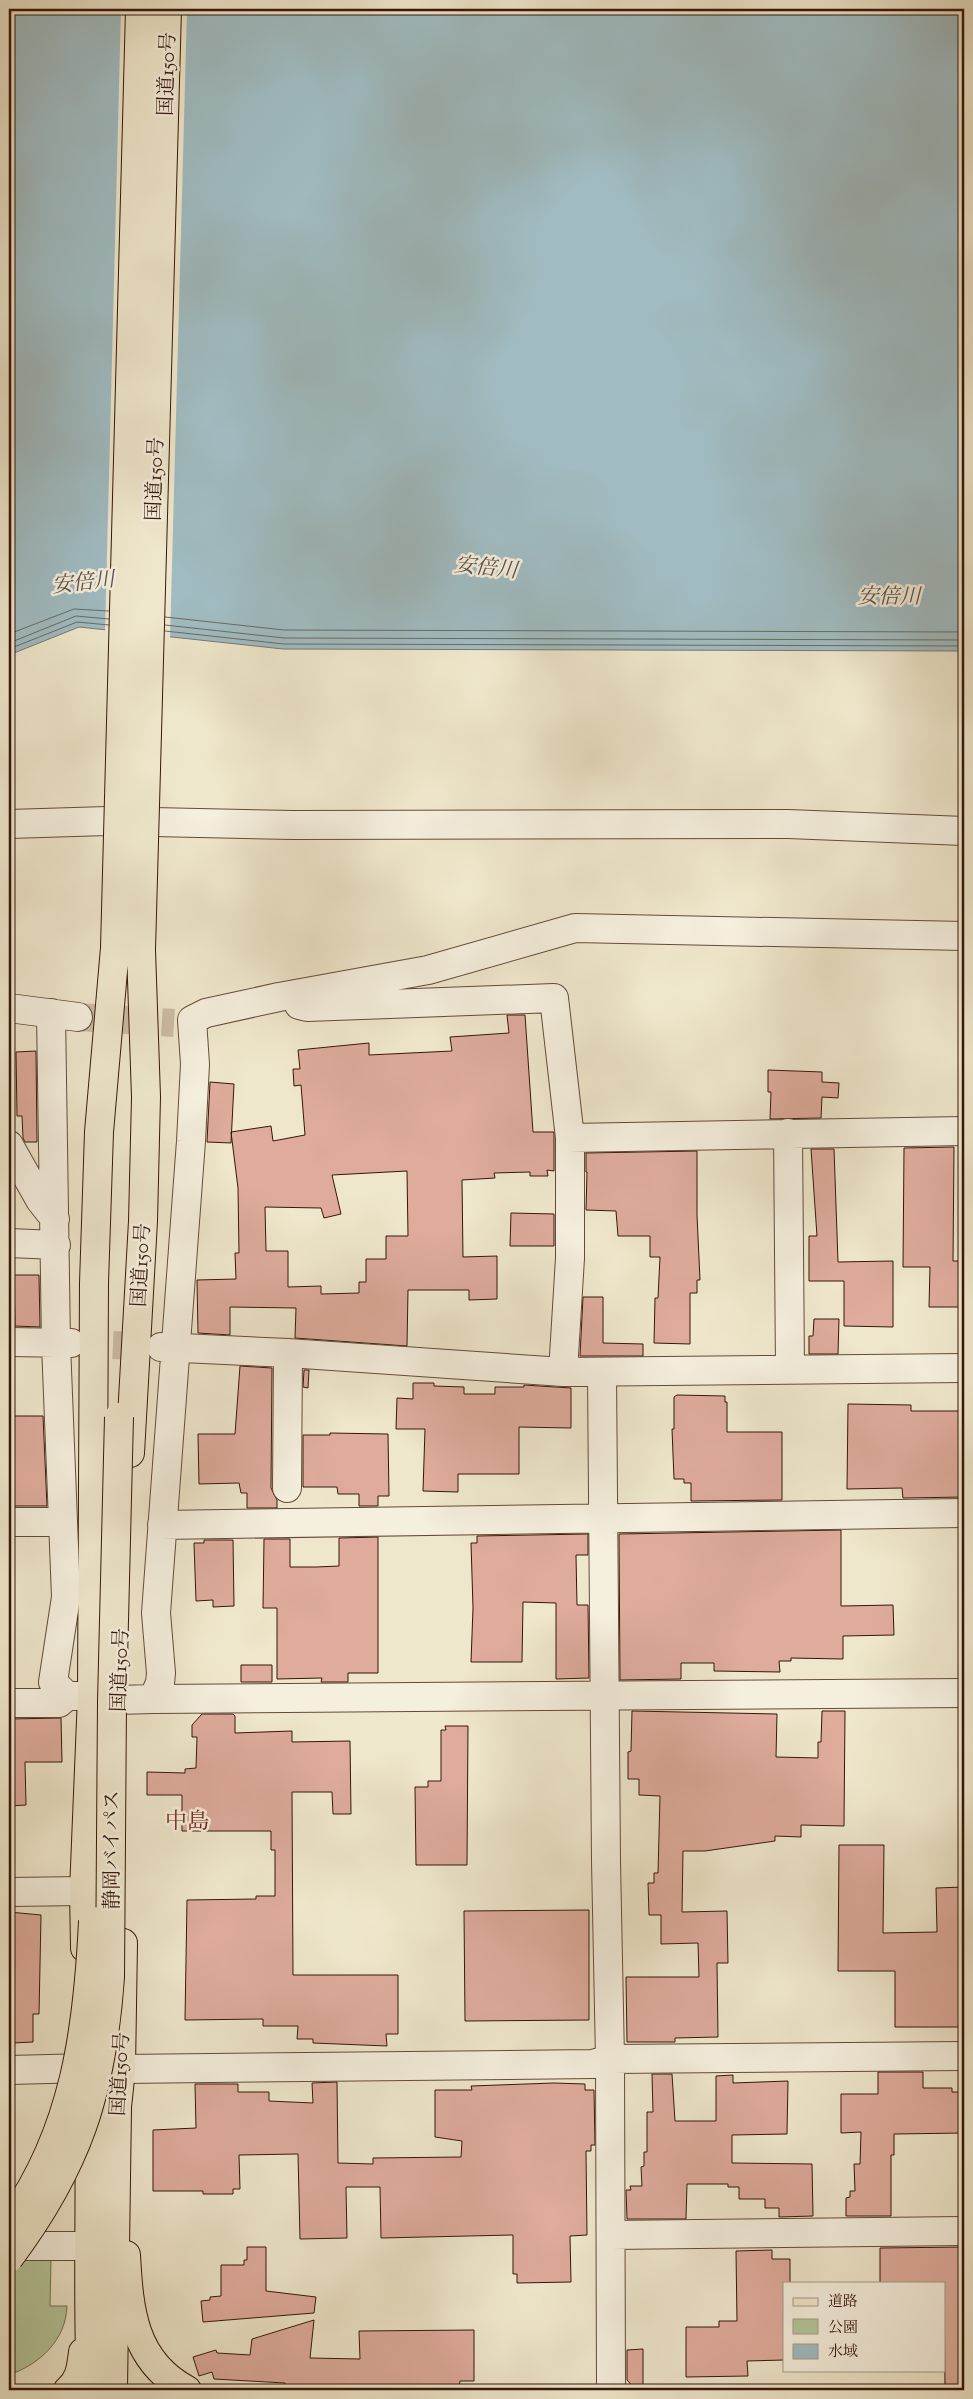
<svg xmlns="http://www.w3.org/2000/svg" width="973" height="2399" font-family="'Sorts Mill Goudy','Noto Serif JP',serif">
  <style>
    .green { fill: #b5c79b; stroke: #756f52 }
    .water { fill: #a0bcc2; stroke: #757a78 }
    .pier { fill: #efe7cc }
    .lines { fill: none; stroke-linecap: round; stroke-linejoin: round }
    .shore { stroke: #6a6a65; stroke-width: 1 }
    .building { fill: #deab9c; stroke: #351708; fill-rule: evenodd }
    .minor-tunnel { stroke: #cabda5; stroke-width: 28; stroke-dasharray: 28 14; stroke-linecap: butt }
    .minor-casing { stroke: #644b39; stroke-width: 30 }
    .major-casing { stroke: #351708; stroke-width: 30 }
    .highway-casing { stroke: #351708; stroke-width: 30 }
    .minor { stroke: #f5efde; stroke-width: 28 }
    .major { stroke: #efe7cc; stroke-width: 28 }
    .highway { stroke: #efe7cc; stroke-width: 28 }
    .highway-bridge-casing { stroke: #351708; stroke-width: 30; stroke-linecap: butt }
    .highway-bridge { stroke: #efe7cc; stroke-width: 28 }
    .labels { text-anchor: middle; stroke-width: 5; stroke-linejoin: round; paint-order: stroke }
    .street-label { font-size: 20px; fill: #351708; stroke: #f5efde }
    .water-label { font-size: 21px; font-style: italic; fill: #5a5149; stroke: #f5efde }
    .quarter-label { font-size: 22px; fill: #7a1f14; stroke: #f5efde }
  </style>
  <rect width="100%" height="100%" fill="#efe7cc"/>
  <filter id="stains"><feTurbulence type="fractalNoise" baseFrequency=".004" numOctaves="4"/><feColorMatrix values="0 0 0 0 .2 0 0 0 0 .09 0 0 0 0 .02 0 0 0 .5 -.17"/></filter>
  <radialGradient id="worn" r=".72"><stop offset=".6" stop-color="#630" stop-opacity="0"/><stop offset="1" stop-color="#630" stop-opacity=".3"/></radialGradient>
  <path class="green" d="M9 2255 51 2259 50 2306H67C66 2340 40 2364 9 2375Z"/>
  <path class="water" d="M9 9H964V651L283 649 79 627 9 655Z"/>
  <path class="pier" d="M121 9H187L170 639 105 632Z"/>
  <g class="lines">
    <path class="shore" d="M165 617 284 630 964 632
      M165 625 284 638 964 640
      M165 631 284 644 964 646
      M9 634 74 609 109 611
      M9 643 76 616 109 619
      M9 649 77 622 109 625"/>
  </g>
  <path class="building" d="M507 1015H525L533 1132H554V1171L547 1170 548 1176H530V1172L494 1173 495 1178 462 1180 463 1257 497 1256V1299L469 1300V1290H408L407 1346 295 1338 296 1308 230 1307V1335L198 1333 197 1280 236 1279 235 1253H239L238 1188 231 1132 271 1126 273 1141 305 1135 301 1085 294 1086 293 1069H300L298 1050 369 1043V1055L452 1051 450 1037 509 1033ZM407 1171 408 1236H386V1259H366V1282H359V1293L321 1294V1286L288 1287V1251H266L265 1207 321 1208 324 1218 341 1214 332 1175Z
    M36 1051 37 1142H25L23 1138 22 1116H17L16 1052Z
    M768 1070 822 1072V1082L839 1083 838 1098 822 1097 821 1118 770 1119 771 1092H768Z
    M210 1082 234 1084 231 1143 207 1142Z
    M954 1147 953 1261H964V1307H929L930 1267H903L904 1148Z
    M811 1149H834L838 1262 893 1261V1327L844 1326V1281H809V1236H817Z
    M697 1151V1215L700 1280H697V1293H690V1344L654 1343 655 1298H658L660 1257H650V1236H618L616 1211 586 1210 587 1172H586V1153Z
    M511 1213 554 1214V1246H510Z
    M14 1275H39L40 1327 15 1326Z
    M583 1297H603V1343L643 1344V1356H580Z
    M814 1319H839L838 1354H809V1336H813Z
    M240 1366 272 1368 271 1488 277 1500V1508H247V1493H241L239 1483 199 1484 198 1434H235Z
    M304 1370H309L308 1388 303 1387Z
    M413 1383H434V1386L464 1387V1394H495V1387H524V1385L571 1388V1428L519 1427V1474H458V1492L423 1491 425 1429H396L397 1398 413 1399Z
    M677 1395 725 1396V1402H727V1432H782V1500L691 1501V1483H684V1479H674L672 1429H674V1397Z
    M848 1404 911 1405V1411H964V1497L903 1498 902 1488 847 1489Z
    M9 1416H43L47 1506H9Z
    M330 1433 388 1434 389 1496H378V1506H359V1494H338L337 1487H303V1435H330Z
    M841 1530V1606L893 1605 894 1635 843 1636V1659L791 1658V1661H779L780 1672 714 1671V1663H681V1679L620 1680 619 1534Z
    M588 1534V1555H576L577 1605H588L589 1678 556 1679V1603L523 1602 522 1662H471L473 1608 471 1543H477V1536Z
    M378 1537V1673H348V1682H321L322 1678 277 1679V1608H263L264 1539H290V1567H316L339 1566V1538Z
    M204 1540H233L234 1606 213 1607V1600L196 1601 194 1543H204Z
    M241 1665H272V1682H241Z
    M632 1711 777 1714 776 1757 818 1758V1742H821L822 1711H845L844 1826 801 1825V1837L775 1836V1841L705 1851H683L682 1912 727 1911 728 1963H717L718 2037 675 2038V2042H627L626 1977H699L698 1943 661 1944V1915H649L648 1883H654V1873H658L660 1796 639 1795V1779H628V1752L631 1751Z
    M202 1714H233L235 1716V1733L292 1731V1742L350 1741 351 1814H333L332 1792H292L293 1975H398V2034H386L387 2046 313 2043V2039H297L298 2026H263V2019L185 2020 187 1900 256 1899V1896H275V1850H271V1831H182V1795H147V1772L185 1773V1769L196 1768 197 1737H192V1725Z
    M61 1718 62 1762H25L26 1805 9 1806V1719Z
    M445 1726H468L467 1865H416L415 1787H428V1781H441V1730H446Z
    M839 1845H884L883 1933 937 1932 936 1888 964 1887V2027H895V1971H838Z
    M589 1910V2020L465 2021 464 1911Z
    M9 1912 41 1915 39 2014H33V2042L12 2043V2013H10Z
    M878 2072H923V2088H952V2092H964V2133L894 2134V2155H891V2216H846V2198L850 2197V2191H855L854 2164H860L861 2132 841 2133V2094H878Z
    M652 2074H672L675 2121H716V2076L733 2075V2083L788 2081 787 2134 732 2135V2163L812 2164 813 2216 779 2217V2208H765V2199H739V2187H728V2184H687L686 2219H627L626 2190H631L630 2186H642L641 2167 644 2166V2152H647V2112H653Z
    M337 2082 338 2163 373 2164V2158L461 2157 462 2141 435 2137V2090H472L471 2086 554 2083 585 2084V2090H594L595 2145H591V2151H586L587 2235 570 2236 571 2282 517 2283V2274H513V2235L381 2238 380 2187H346L347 2238 300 2239 298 2154 239 2155 240 2189H233V2194H203V2191H153V2130L196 2128 195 2084H238V2092H269V2101L313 2103 312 2083Z
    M247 2247H266V2291L316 2297 314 2313 203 2322 201 2301 210 2300V2297L221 2296V2265H244V2260H247Z
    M964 2247V2386H945L944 2283H880V2248Z
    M772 2250V2259H790V2283H784V2360L747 2361 748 2376 686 2377V2327H719V2321H737L736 2251Z
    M314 2320 310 2358 360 2359 359 2331 474 2330V2381H460L459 2388H285V2383L214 2379 212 2372 199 2376 193 2357 216 2350 217 2353 250 2355 252 2339Z
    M643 2349V2390H636L627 2380V2350Z"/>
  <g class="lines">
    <path class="minor-tunnel" d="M78 1017 174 1023
      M71 1343 159 1347"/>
    <g class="minor-casing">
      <path id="minor" d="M9 824 107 821 293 825 788 824 964 831
        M299 1005 307 1007 554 998 570 1138V1258L563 1372
        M9 1008 78 1017
        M51 1013 56 1344 66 1597 53 1682 67 1696H92
        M788 1133 790 1369
        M570 1138 964 1131
        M9 1145 40 1200 55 1219
        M9 1243 56 1245
        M9 1342 71 1343
        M161 1347 288 1353 563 1372 964 1368
        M602 1372 606 1861 610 2059 611 2390
        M287 1488 288 1353
        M9 1522H63
        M162 1525 964 1513
        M153 1699 964 1693
        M117 1700 153 1699 160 1683 161 1673 156 1613 191 1141 195 1064 192 1020 206 1013 279 997 428 970 575 928 964 936
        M9 1703H59L67 1696
        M9 1892 84 1891
        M121 2069 593 2064 610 2059 964 2056
        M9 2070 88 2068
        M611 2235 964 2231
        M9 2246H89"/>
    </g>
    <g class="major-casing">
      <path id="major" d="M126 2255C129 2310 133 2361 187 2390"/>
    </g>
    <g class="highway-casing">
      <path id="highway" d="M130 1453 143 1221 146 1097 141 950
        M85 1948 84 1891 92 1696 94 1283 99 1132 115 948
        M89 2108C91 2202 87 2296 91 2390
        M68 2390C80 2380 81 2368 83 2352
        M113 2390 117 2107 121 2069 123 1943"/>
    </g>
    <use href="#minor" class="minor"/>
    <use href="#major" class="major"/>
    <use href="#highway" class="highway"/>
    <g class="highway-bridge-casing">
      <path id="highway-bridge" d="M115 948 140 9
        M141 950 167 9
        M9 2223C75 2132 88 2029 93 1921
        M9 2258C78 2166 102 2092 110 1977L112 1702 119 1417"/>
    </g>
    <use href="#highway-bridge" class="highway-bridge"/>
  </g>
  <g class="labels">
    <g class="street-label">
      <text transform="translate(166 74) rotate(-88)" y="7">国道150号</text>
      <text transform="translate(154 479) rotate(-88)" y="7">国道150号</text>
      <text transform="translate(140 1265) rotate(-87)" y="7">国道150号</text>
      <text transform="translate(119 1670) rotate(-88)" y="7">国道150号</text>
      <text transform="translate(111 1850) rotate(-90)" y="7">静岡バイパス</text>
      <text transform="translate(119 2074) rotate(-87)" y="7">国道150号</text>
    </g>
    <g class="water-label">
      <text transform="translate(486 567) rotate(6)" y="7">安倍川</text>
      <text transform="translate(83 582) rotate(-6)" y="7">安倍川</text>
      <text x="889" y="603">安倍川</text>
    </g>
    <g class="quarter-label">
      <text x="187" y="1828">中島</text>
    </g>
  </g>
  <rect width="973" height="2399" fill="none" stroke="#efe7cc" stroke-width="30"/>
  <rect x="10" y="10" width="953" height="2379" fill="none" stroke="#351708" stroke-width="2.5"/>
  <rect x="15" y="15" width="943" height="2369" fill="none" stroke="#351708"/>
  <rect x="783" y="2282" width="162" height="90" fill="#f5efde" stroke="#a89988"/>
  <rect x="793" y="2298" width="25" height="8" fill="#efe7cc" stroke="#a89988"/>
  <text x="828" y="2306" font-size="15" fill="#351708">道路</text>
  <rect x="793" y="2319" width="25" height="15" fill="#b5c79b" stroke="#a89988"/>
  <text x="828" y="2332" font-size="15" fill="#351708">公園</text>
  <rect x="793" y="2344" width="25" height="15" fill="#a0bcc2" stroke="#a89988"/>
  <text x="828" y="2356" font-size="15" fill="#351708">水域</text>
  <rect width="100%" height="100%" filter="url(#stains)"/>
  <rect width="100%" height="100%" fill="url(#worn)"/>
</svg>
